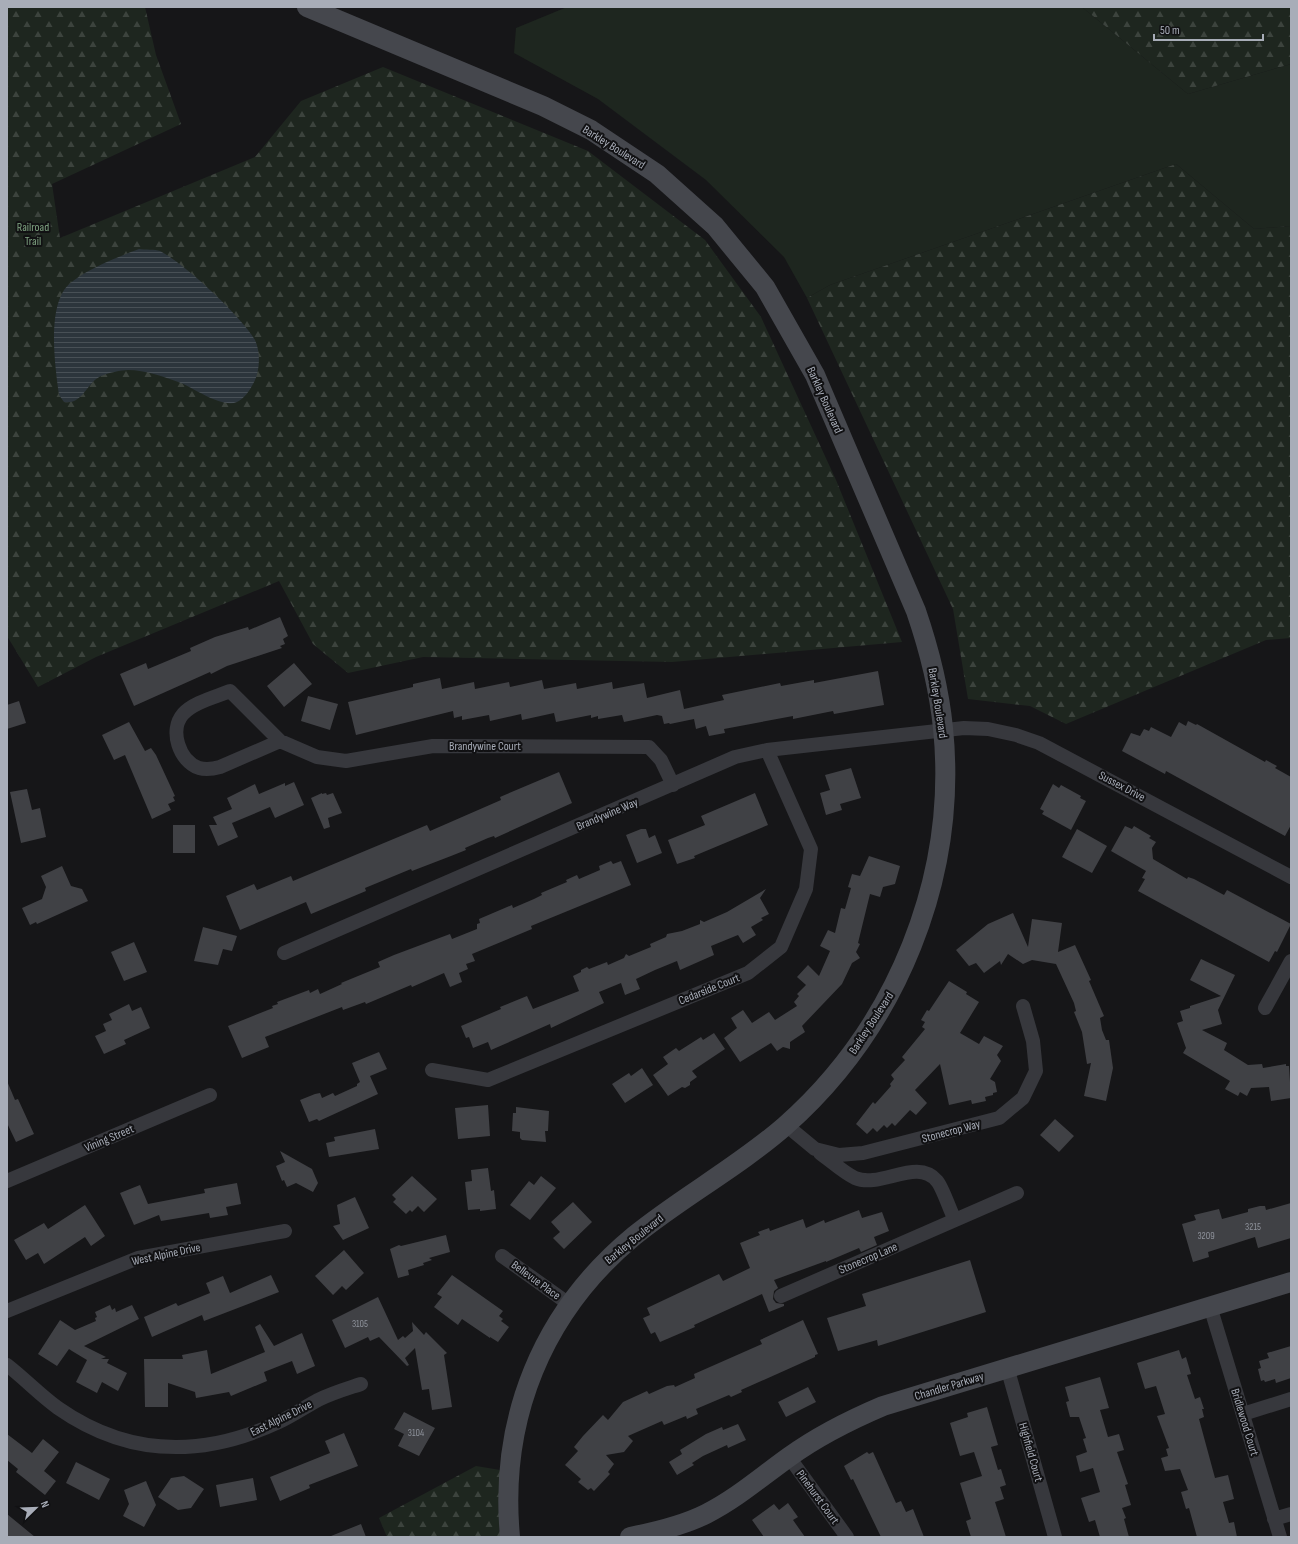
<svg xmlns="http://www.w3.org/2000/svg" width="1298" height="1544" font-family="'Sofia Sans Condensed',sans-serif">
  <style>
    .grass { fill: #1e261f }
    .forest { fill: url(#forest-firs) }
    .water { fill: url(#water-rules) }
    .building { fill: #404145 }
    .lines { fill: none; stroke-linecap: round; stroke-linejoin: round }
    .street { stroke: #37383d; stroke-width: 14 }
    .secondary { stroke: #45474d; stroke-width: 20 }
    .labels { text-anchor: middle; stroke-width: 4; stroke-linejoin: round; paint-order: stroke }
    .number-label { font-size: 10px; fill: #8e929b }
    .street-label { font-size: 12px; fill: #a8adb8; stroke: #111113 }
    .park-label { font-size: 12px; fill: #7fa381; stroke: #111113 }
  </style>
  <defs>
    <pattern id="forest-firs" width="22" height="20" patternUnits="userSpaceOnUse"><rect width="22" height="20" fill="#1e261f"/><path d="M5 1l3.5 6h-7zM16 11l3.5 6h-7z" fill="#3c433d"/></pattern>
    <pattern id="water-rules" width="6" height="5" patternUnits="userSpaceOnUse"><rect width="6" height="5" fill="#2c353c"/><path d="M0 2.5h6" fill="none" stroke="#485056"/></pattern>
  </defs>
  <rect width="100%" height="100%" fill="#161618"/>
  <path class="grass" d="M567 7H1082L1188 94 1291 64V226L1254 229 1176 164 830 285 807 298 784 257 706 180 598 99 514 53 516 28Z"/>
  <path class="forest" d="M7 7H145L156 55 181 124 52 184 60 238 255 157 301 101 383 67 588 151 705 240 761 317 836 480 902 642 672 662 423 657 348 673 313 644 279 581 96 657 38 687 7 636Z
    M1082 7H1291V64L1188 94Z
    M1176 164 1254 229 1291 226V638L1266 640 1066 724 1030 706 968 699 953 609 807 298 830 285Z
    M476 1466 500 1470 499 1528 501 1537H387L379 1518Z"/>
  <path class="water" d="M139 249C145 250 155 249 160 251 185 264 241 316 255 340 261 353 260 372 253 384 250 390 244 399 237 402 222 408 195 389 181 383 165 377 145 370 128 370 121 370 108 373 101 376 86 383 83 405 64 402L59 395C55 366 48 315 64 290 76 273 120 256 139 249Z"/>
  <path class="building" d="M280 617 288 636 283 639 285 644 280 646 282 648 227 666 211 674 210 672 134 706 120 674 146 663 148 669 191 651 190 648 215 637 248 627 249 630Z
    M294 663 312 684 284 707 267 686Z
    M878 671 884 705 834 714 833 711 793 719V716L724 729 725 733 709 736 706 726 696 729 694 719 670 724 669 723 664 724 662 716 657 715 624 722 622 715 598 719V716L591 718V715L556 722 554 713 522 720 521 714 490 721 489 715 462 720V716L454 718 453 711 356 735 348 702 413 687V684L440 678 442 689 474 682 475 689 509 682 510 687 542 680 544 689 576 683 577 689 612 682 613 689 644 683 647 698 680 690 684 709 724 700 722 695 780 683 781 686 814 680V683Z
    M308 696 338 704 330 730 301 721Z
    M19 701 26 723 7 729V705Z
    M1188 721 1196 725 1197 724 1265 762 1266 760 1277 766 1275 768 1291 777V825L1285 836 1166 771 1165 774 1122 751 1131 733 1140 736 1144 729 1149 731 1151 727 1171 737 1179 722 1186 726Z
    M129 722 145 751 151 748 156 755 175 796 173 797 175 801 168 804 171 810 152 819 125 755 114 760 102 735Z
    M851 768 861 798 840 804 842 810 826 815 820 793 830 790 825 775Z
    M559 772 572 803 495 838 494 836 488 838 465 848 466 850 451 856 412 871 411 869 365 888 366 891 311 914 306 902 240 930 226 896 254 884 257 890 291 876 293 881 427 825 430 831 501 800 500 797Z
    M294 782 304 805 275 818 270 807 232 823 238 837 218 846 209 825H217L213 817 232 809 227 798 255 784 259 794 285 783V786Z
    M1053 784 1059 788 1061 785 1081 796 1080 798 1086 801 1071 830 1042 814 1044 811 1040 809Z
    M27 789 32 810 40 808 46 837 21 843 10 792Z
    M322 793V794L326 793 327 795 333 793 342 813 328 818 330 827 324 829 311 798Z
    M755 793 768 825 694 856 695 858 677 864 668 840 705 825 701 816Z
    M173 825H195V853H173Z
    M1125 826 1132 829 1134 826 1151 836 1149 838 1156 842 1152 848 1153 859 1187 879 1188 877 1194 879 1224 895 1227 890 1291 924 1277 952 1275 951 1269 962 1138 891 1145 879 1142 878 1146 871 1111 851Z
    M641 829H646L649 838 655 835 662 853 637 863 626 835Z
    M1077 829 1107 846 1092 873 1062 857Z
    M869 856 900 866 895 884 883 887 880 897 870 894 858 943 860 944 856 952 860 958 852 963 842 984 802 1026 805 1032 790 1042V1049L783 1047 777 1051 771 1043 740 1062 724 1038 737 1028 731 1018 743 1010 752 1023 769 1012 775 1020 797 1006 794 1002 799 996 797 994 806 985 797 977 808 965 819 976 830 951 820 946 828 930 835 933 841 908 845 909 851 888 848 887 852 874 860 876Z
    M611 861 613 864 621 861 631 885 531 926 532 929 472 954 475 961 466 964 468 969 459 973 462 982 450 987 444 973 412 987 411 985 366 1004 365 1002 343 1010 342 1007 265 1037 269 1047 242 1058 228 1026 273 1008 272 1006 278 1004 277 1002 309 990 310 993 318 989 320 994 342 984 341 983 380 967 378 962 394 955 450 934 452 939 477 929V924L480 923 479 919 512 905 513 908 534 899 542 895 541 893 567 882 566 880 577 875 579 879 600 870 599 866Z
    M62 866 71 886 82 889 88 901 37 924 36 922 30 925 22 908 42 899 46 887 41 876Z
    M766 889 760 898 769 914 761 918 763 920 751 927 756 935 743 943 738 935 711 946 714 955 680 970 677 961 655 970 636 979 640 989 625 995 621 983 599 992 604 1003 551 1028 550 1024 491 1050 488 1042 473 1048 469 1037 466 1038 461 1026 501 1009 500 1007 527 996 533 1009 579 991 573 976 581 972V970L587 967 589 969 607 962 608 965 624 958 626 954 629 956 651 947 650 944 666 937 667 934 682 931 700 924V920L704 922 727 912Z
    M1013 913 1028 947 1032 919 1062 923 1058 952 1075 945 1091 980 1089 981 1104 1016 1100 1018 1102 1030 1106 1040H1109L1113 1068 1106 1101 1084 1096 1091 1063 1087 1064 1082 1032 1074 1012 1076 1011 1074 1003 1056 964 1032 960 1023 964 1008 954 1001 965 1000 961 984 973 976 963 969 966 956 950 988 924Z
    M203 927 237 936 232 951 223 949 218 965 194 961Z
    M134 942 147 972 124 981 111 952Z
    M1201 959 1235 975 1218 1010 1222 1024 1202 1030 1227 1043 1224 1050 1248 1065 1262 1064 1263 1068 1286 1064V1066H1289L1291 1098 1271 1101 1269 1087 1251 1088 1247 1096 1240 1092 1238 1096 1225 1089 1230 1081 1183 1053 1186 1048 1177 1023 1183 1021 1180 1011 1190 1008V1006L1221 996 1190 980Z
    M949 981 967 992 966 994 979 1002 960 1033 979 1044 984 1036 1003 1046 997 1055 1001 1061 990 1079 995 1082 997 1092 993 1093V1095L985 1097 986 1101 972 1104 971 1100 949 1105 940 1064 915 1090 927 1103 916 1115 910 1110 895 1126 892 1123 887 1128 884 1125 877 1132 873 1128 867 1134 856 1124 873 1102 875 1104 891 1086 890 1084 894 1079 891 1075 905 1060 902 1057 925 1029 922 1027 925 1022 921 1020 927 1010 929 1011Z
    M129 1004 132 1011 141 1007 150 1028 124 1040 126 1044 104 1054 95 1036 106 1031 103 1024 112 1020 109 1014Z
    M714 1033 725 1049 692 1071 697 1077 690 1082V1085L685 1088 682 1087 668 1096 653 1075 668 1064 663 1057 676 1048 679 1051 701 1037 703 1040Z
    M379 1052 387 1069 370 1076 378 1094 319 1121 317 1119 309 1122 300 1100 315 1094 320 1093 322 1098 333 1093 335 1096 357 1086V1084L360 1082 352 1063Z
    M642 1068 653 1085 625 1103 612 1084 629 1073 631 1076Z
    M7 1081 15 1100 18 1099 34 1134 16 1142 7 1123Z
    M488 1105 490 1136 458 1139 455 1108Z
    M516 1107 549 1111 548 1131H545L546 1142 522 1140 520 1138V1132L512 1131 513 1113H516Z
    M1055 1119 1074 1136 1059 1152 1040 1135Z
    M375 1129 379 1149 329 1157 326 1143 335 1141 334 1137Z
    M280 1151 312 1169 318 1183 313 1192 296 1183 287 1187 284 1180 282 1181 276 1166 285 1162Z
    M488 1168 491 1191 494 1190 496 1209 480 1211V1209L468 1210 465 1182 472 1181 471 1170Z
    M412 1176 437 1199 424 1212 418 1206 412 1212 410 1210 406 1214 393 1202 396 1199 392 1195Z
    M541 1176 556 1188 530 1220 510 1205 529 1181 534 1185Z
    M237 1183 241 1204 226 1207 228 1215 210 1218 209 1213 161 1221 159 1215 134 1225 120 1193 140 1185 148 1204 205 1193 204 1189Z
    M355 1197 369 1228 343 1240 333 1226 340 1224 337 1205Z
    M573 1202 592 1222 564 1249 553 1238 560 1232 551 1222Z
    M1291 1203V1238L1258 1248 1255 1237 1208 1252 1209 1257 1193 1262 1182 1224 1196 1220 1194 1215 1219 1209 1222 1219 1248 1212V1209L1260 1206H1265L1266 1210Z
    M85 1205 105 1236 91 1246 85 1237 44 1264 38 1253 26 1260 14 1240 44 1223 48 1229Z
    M859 1210 862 1218 882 1212 889 1231 874 1237 877 1245 861 1252 859 1248 826 1262V1261L774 1280 778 1288 774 1291 773 1299 776 1303 784 1304V1306L769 1312 762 1294 694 1325 695 1327 660 1342 655 1332 651 1334 643 1318 650 1315 647 1308 719 1274 723 1281 750 1268 740 1243 760 1235 758 1232 769 1228 770 1231 803 1219 806 1228 824 1220 825 1223Z
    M446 1235 450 1252 429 1258 432 1260 423 1263 424 1265 408 1270 409 1275 398 1278 390 1249 399 1245 401 1246Z
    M344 1250 364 1273 346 1290 342 1286 333 1295 315 1276Z
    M970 1260 986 1312 878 1346 877 1340 838 1351 827 1318 866 1306 862 1294Z
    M271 1275 279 1292 204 1321 202 1315 152 1337 144 1317 176 1303 178 1306 210 1293 206 1283 223 1276 230 1293Z
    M452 1275 503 1311 499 1316 503 1319 501 1321 509 1327 498 1342 490 1337V1338L462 1319 458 1325 434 1307 442 1297 437 1294Z
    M378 1297 398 1340 403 1336 405 1338 413 1331 412 1322 424 1335 426 1332 447 1353 444 1355 452 1407 432 1410 429 1389 422 1390 415 1348 405 1358 409 1365 407 1366 379 1337 370 1341 368 1337 345 1348 332 1320Z
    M110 1305 112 1310 115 1308 116 1312 132 1305 139 1319 84 1346 106 1357 101 1359H109L107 1363 127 1373 118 1391 102 1382 97 1393 76 1382 87 1360 72 1351 69 1349 57 1366 38 1354 60 1320 75 1330 96 1321 95 1318 97 1317 95 1312Z
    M803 1320 818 1354 815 1355V1357L741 1390 742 1392 731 1397 729 1395 696 1409 698 1414 687 1419 686 1416 664 1425 662 1421 628 1436 633 1441 624 1452 606 1455 614 1464 608 1472 610 1474 594 1491 591 1488 588 1490 578 1482 581 1479 565 1465 578 1451 574 1447 583 1436 603 1415 608 1420 623 1402 647 1391 649 1394 667 1386 674 1385 675 1387 695 1378 694 1374 762 1344 760 1340Z
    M260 1324 274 1346 302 1333 315 1366 297 1374 292 1361 264 1372 267 1381 231 1396 229 1392 196 1398 195 1392 168 1383V1407H145L144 1359H183L182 1355 207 1350 211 1374 265 1352 255 1327Z
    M1291 1346V1378L1276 1383 1275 1379 1265 1382 1264 1380 1261 1381 1258 1369 1261 1368 1259 1361 1269 1358 1267 1353Z
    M1179 1350 1182 1359 1186 1357 1191 1374 1187 1375 1195 1399 1200 1397 1204 1409H1202L1204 1417 1199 1419 1215 1478 1228 1475 1234 1499 1223 1502 1229 1523 1234 1522 1237 1537H1197L1189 1508 1186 1509 1181 1492 1188 1490 1180 1469 1165 1471 1161 1458 1168 1456 1166 1449 1169 1448 1157 1416 1165 1414 1156 1386 1145 1389 1137 1363Z
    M1100 1377 1109 1408 1100 1410 1108 1437 1119 1434 1124 1450 1117 1452 1128 1484 1125 1485 1131 1505 1122 1508 1126 1518 1124 1519 1129 1537H1100L1095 1520 1089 1522 1081 1498 1100 1492 1093 1468 1080 1472 1076 1456 1087 1452 1083 1439 1086 1438 1079 1417H1070L1066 1402 1069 1401 1065 1387Z
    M808 1387 816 1402 786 1417 778 1402Z
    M987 1407 998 1445 991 1447 998 1470 1001 1469 1006 1485 1000 1487 1004 1499 995 1502 1006 1537H971L966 1521 971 1519 960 1483 982 1476 974 1452 960 1456 950 1423 968 1417 967 1413Z
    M404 1412 435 1428 419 1456 398 1446 404 1434 394 1429Z
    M738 1424 746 1440 728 1448 727 1445 703 1456 692 1463 694 1465 677 1475 669 1462 682 1454 680 1450 706 1434 722 1427 723 1430Z
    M344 1433 358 1466 309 1485 310 1488 280 1501 270 1477 330 1453 325 1441Z
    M7 1434 32 1453 43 1439 59 1452 44 1471 56 1481 45 1495 16 1472 18 1469 7 1460Z
    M867 1452 869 1454 873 1452 896 1503 901 1501 906 1512 913 1509 924 1537H881L853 1479 851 1480 844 1466Z
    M76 1462 110 1479 99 1500 66 1483Z
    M184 1476 204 1489 191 1508 178 1510 158 1497 171 1478Z
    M253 1478 257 1500 220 1507 216 1485Z
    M146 1481 156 1505 144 1527 123 1516 129 1504 124 1490Z
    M788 1503 798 1517 793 1520 805 1537H764L752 1520 774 1504 779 1510Z
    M7 1514 35 1537H7Z
    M361 1524 366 1537H331V1536Z"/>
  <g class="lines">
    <path class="street" d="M230 691 280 741 220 767C213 769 206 770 199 768 179 761 169 730 183 714 194 702 216 697 230 691Z
      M280 741 317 757 346 761 433 746 649 747 661 760 673 785
      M284 953 735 757 767 750 964 728 988 729 1016 735 1039 743 1291 877
      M1265 1008 1291 961
      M432 1070 488 1080 748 973 781 947 806 889 811 849 767 750
      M786 1125 815 1149 839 1155 863 1153 999 1118 1023 1098 1036 1071 1033 1041 1023 1006
      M820 1153C831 1161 843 1172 855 1178 881 1189 917 1157 937 1181 943 1188 950 1211 955 1220
      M7 1181 210 1095
      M502 1256 569 1304
      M781 1296 1017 1193
      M1210 1306 1280 1537
      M7 1311 138 1258 285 1231
      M7 1365C25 1379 40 1395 58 1408 128 1457 202 1458 279 1422 292 1416 305 1407 318 1400 332 1393 346 1389 361 1384
      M1007 1367 1055 1537
      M1243 1414 1291 1399
      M789 1457 847 1537
      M1274 1519 1291 1514"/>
    <path class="secondary" d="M307 7 543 106 591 130 657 174 715 226 765 287 815 375 916 611C929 649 939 688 943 728 958 877 897 1027 785 1126 738 1167 682 1197 634 1236 542 1312 499 1419 510 1537
      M630 1537C656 1532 682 1526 706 1514 736 1499 761 1477 789 1457 818 1436 850 1420 883 1406L1291 1282"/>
  </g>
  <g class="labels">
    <g class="number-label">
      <text x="1253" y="1230">3215</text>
      <text x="1206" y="1239">3209</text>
      <text x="360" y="1327">3105</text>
      <text x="416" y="1436">3104</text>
    </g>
    <g class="street-label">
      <text transform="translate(614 147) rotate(32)" y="4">Barkley Boulevard</text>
      <text transform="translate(825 400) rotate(66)" y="4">Barkley Boulevard</text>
      <text transform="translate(938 703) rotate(81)" y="4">Barkley Boulevard</text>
      <text x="485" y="750">Brandywine Court</text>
      <text transform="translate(1122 786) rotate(28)" y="4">Sussex Drive</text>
      <text transform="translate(607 814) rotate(-23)" y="4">Brandywine Way</text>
      <text transform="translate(709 989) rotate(-22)" y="4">Cedarside Court</text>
      <text transform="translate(871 1023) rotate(-57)" y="4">Barkley Boulevard</text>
      <text transform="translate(951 1131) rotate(-15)" y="4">Stonecrop Way</text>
      <text transform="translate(109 1138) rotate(-23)" y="4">Vining Street</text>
      <text transform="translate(634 1239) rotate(-39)" y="4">Barkley Boulevard</text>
      <text transform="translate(166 1254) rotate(-12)" y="4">West Alpine Drive</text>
      <text transform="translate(868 1258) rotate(-23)" y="4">Stonecrop Lane</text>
      <text transform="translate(536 1280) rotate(36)" y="4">Bellevue Place</text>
      <text transform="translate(949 1386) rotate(-17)" y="4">Chandler Parkway</text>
      <text transform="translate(281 1418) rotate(-26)" y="4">East Alpine Drive</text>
      <text transform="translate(1245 1422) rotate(73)" y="4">Bridlewood Court</text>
      <text transform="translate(1031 1452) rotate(74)" y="4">Highfield Court</text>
      <text transform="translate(818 1497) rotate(54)" y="4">Pinehurst Court</text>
    </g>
    <g class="park-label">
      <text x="33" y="231">Railroad<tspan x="33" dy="14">Trail</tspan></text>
    </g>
  </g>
  <rect width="1298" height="1544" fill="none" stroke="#a8adb8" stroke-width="16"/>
  <g transform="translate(36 1508) rotate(67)" stroke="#111113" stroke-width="3" paint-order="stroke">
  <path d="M0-3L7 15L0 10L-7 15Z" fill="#a8adb8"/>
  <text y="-6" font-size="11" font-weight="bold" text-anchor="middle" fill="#a8adb8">N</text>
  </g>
  <path d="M1154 34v6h109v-6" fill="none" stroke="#a8adb8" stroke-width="2"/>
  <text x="1160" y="34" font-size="12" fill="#a8adb8" stroke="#111113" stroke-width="3" paint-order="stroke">50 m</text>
</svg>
